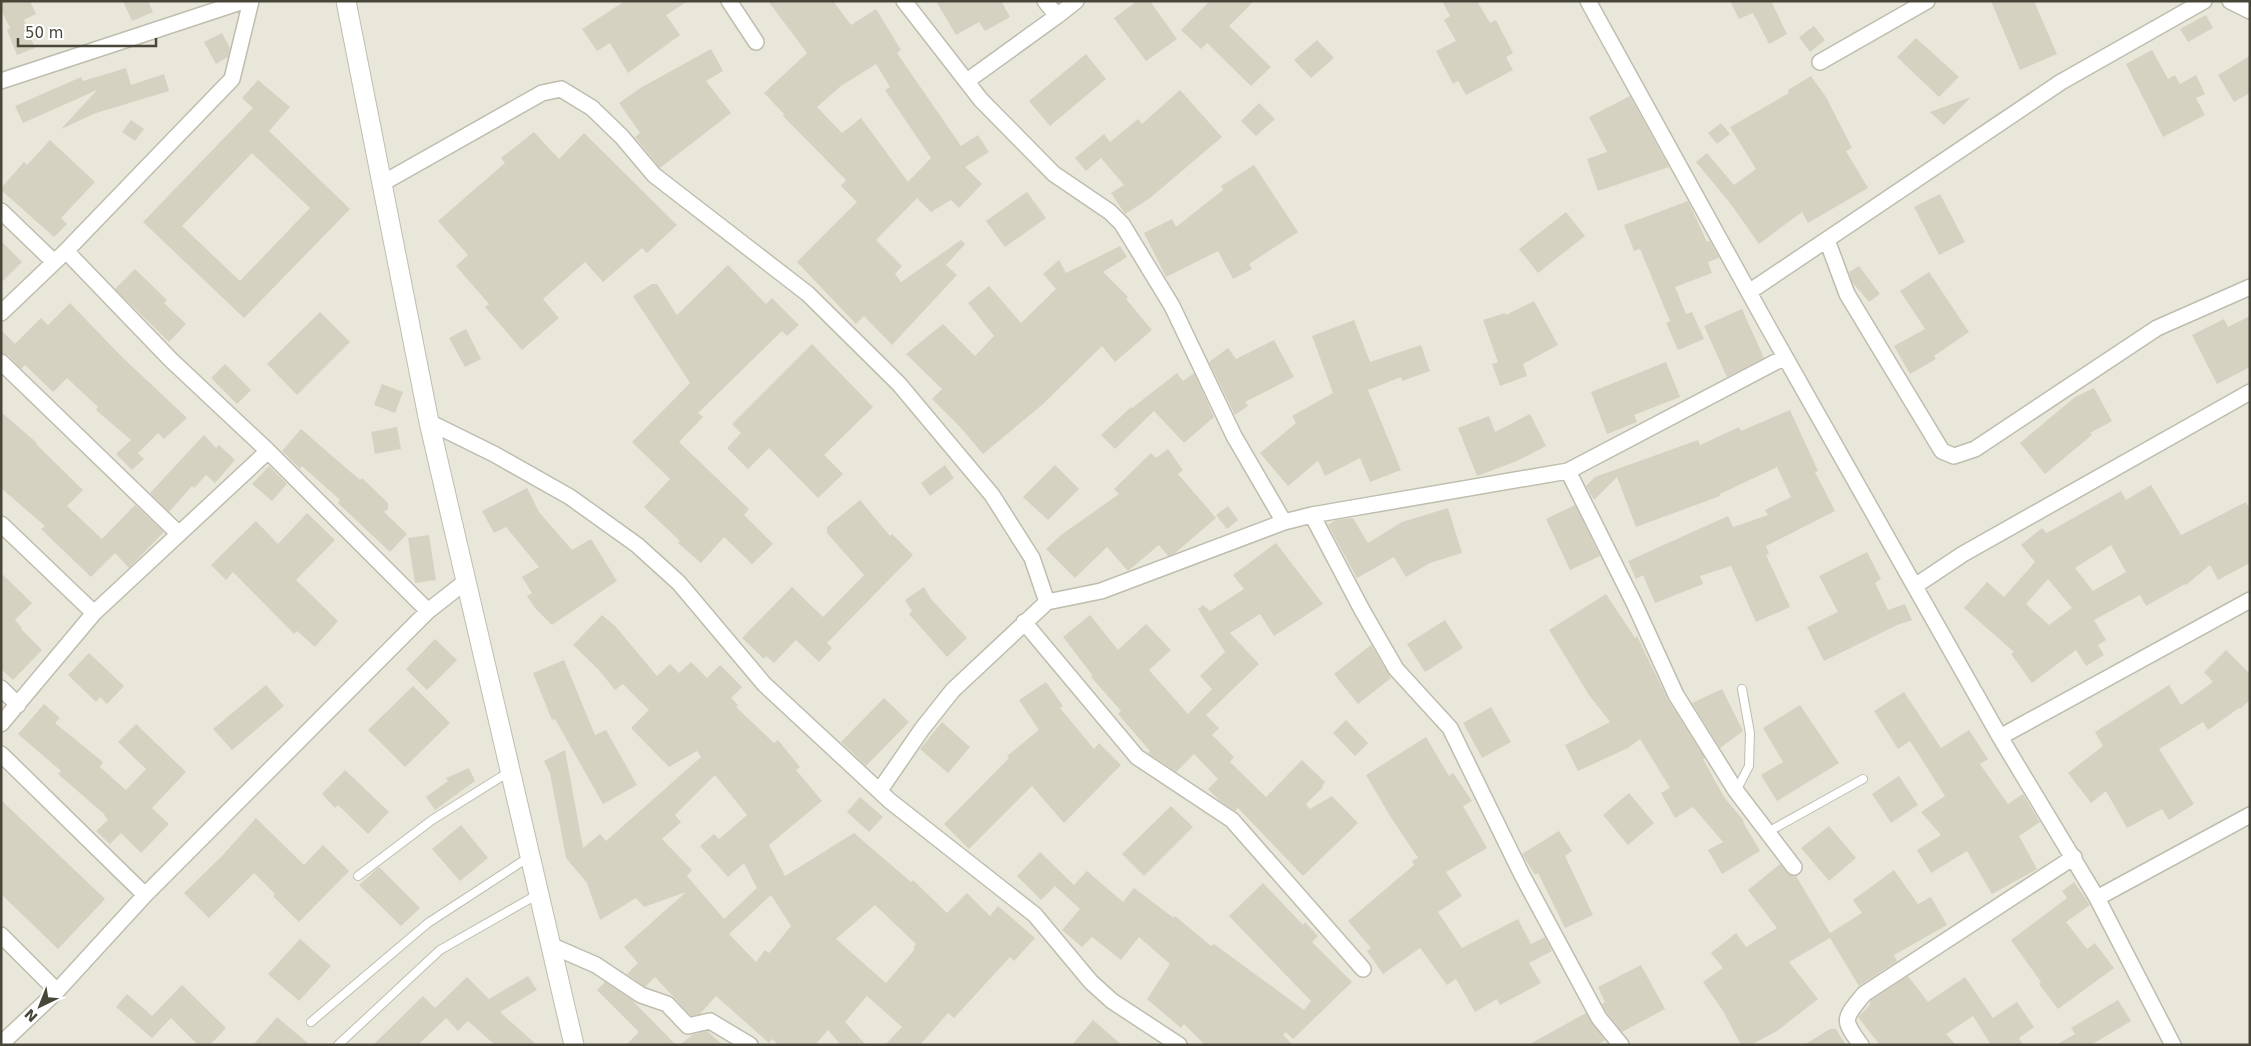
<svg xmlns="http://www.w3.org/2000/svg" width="2251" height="1046" font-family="'DejaVu Sans',sans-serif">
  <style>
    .residential { fill: #e8e7da }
    .building { fill: #d5d2c1; fill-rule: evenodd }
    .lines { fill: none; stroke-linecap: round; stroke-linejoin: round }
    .service-casing { stroke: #bfbdae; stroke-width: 10 }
    .minor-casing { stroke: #bfbdae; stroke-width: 18 }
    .tertiary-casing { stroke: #bfbdae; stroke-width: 21 }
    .service { stroke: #fff; stroke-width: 8 }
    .minor { stroke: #fff; stroke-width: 15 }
    .tertiary { stroke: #fff; stroke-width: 19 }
  </style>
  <rect width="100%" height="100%" fill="#f4f4eb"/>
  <path class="residential" d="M1 1H2250V1045H1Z"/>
  <path class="building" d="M1 1H30L36 14 24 20 35 48 17 55 7 30 10 28 1 10Z
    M123 1H148L153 12 132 21Z
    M625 1H688L666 15 680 35 628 73 610 43 597 51 582 29Z
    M768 1H833L851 25 876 9 901 50 897 53 961 146 978 135 989 152 965 167 982 184 959 208 951 200 931 212 917 198 876 240 902 266 895 274 901 282 961 240 965 244 946 265 957 275 892 345 864 316 856 324 797 262 857 202 841 186 846 180 783 116 784 114 764 93 807 53ZM876 64 890 87 885 90 931 158 908 182 861 118 842 133 817 107 841 86Z
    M936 1H1001L1010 17 985 31 979 22 956 35Z
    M1137 1H1150L1177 39 1146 61 1114 18Z
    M1210 1H1254L1229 26 1271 67 1251 86 1207 43 1201 49 1181 30Z
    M1442 1H1477L1490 23 1496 20 1513 53 1506 57 1513 70 1466 95 1458 81 1453 84 1436 51 1456 41 1444 20 1450 16Z
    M1730 1H1776L1772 3 1787 34 1769 44 1753 13 1739 19Z
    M1991 1H2034L2057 54 2020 70Z
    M2206 15 2213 28 2188 42 2180 29Z
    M1814 26 1825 40 1810 52 1799 37Z
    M222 33 230 48 228 57 216 64 204 42Z
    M1916 38 1959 77 1939 97 1897 57Z
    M1317 40 1334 58 1311 78 1294 60Z
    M711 49 723 71 706 81 731 113 660 168 635 137 640 133 619 103 642 87Z
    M2152 50 2168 79 2175 75 2180 84 2196 75 2205 94 2196 98 2205 115 2163 137 2126 64Z
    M1086 54 1106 79 1050 126 1029 101Z
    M2250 56V93L2234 102 2218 75Z
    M126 68 131 85 164 74 169 91 96 113 61 129 97 90 23 123 15 106 81 77 83 81Z
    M1811 76 1826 97 1852 148 1846 151 1868 188 1808 223 1802 212 1759 244 1730 203 1696 162 1707 153 1734 185 1756 169 1730 127 1789 93 1788 90Z
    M258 80 290 107 269 131 350 209 244 318 143 222 253 108 242 98ZM252 153 310 208 240 281 182 226Z
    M1180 90 1222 137 1150 198 1125 214 1111 193 1124 185 1101 158 1086 171 1075 158 1104 134 1110 142 1138 119 1142 124Z
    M1630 96 1669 167 1598 191 1587 159 1607 152 1589 117Z
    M1971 97 1944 125 1930 112Z
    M1259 103 1275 119 1256 136 1241 121Z
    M131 120 144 129 135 141 122 132Z
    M1721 123 1730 134 1717 144 1708 133Z
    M534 132 559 159 584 133 677 225 647 253 642 248 603 282 585 262 543 299 559 318 522 350 485 307 489 304 456 266 468 255 438 221 505 163 501 158Z
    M50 140 95 182 61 218 67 224 54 237 1 190V188L24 162 27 165Z
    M1254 165 1298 232 1249 264 1252 269 1233 279 1218 251 1166 277 1144 233 1172 219 1176 227 1223 190 1221 186Z
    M1027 192 1046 218 1005 247 986 221Z
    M1940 194 1965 242 1939 255 1914 207Z
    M1688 201 1707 242 1710 241 1719 258 1708 262 1712 273 1675 287 1686 314 1692 312 1704 339 1678 350 1666 323 1670 321 1640 249 1634 251 1624 225Z
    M1566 212 1585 236 1538 273 1519 249Z
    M1 241 22 262 1 283Z
    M1120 246 1127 257 1103 272 1128 297 1126 299 1152 330 1115 362 1102 346 1042 405 983 454 960 427 932 399 942 389 906 354 943 324 975 356 994 336 968 303 989 286 1021 323 1056 289 1043 274 1059 260 1066 273Z
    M728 265 766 304 772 298 799 325 787 336 782 331 742 370 698 413 703 417 679 442 749 509 744 515 773 544 752 564 724 537 701 563 678 543 680 541 644 507 670 479 632 442 690 383 633 296 652 284H657L677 315Z
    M1859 266 1880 294 1869 302 1852 282 1849 272Z
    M135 269 167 300 164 303 186 324 169 342 115 289Z
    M1929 272 1969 332 1934 356 1936 359 1910 374 1894 346 1925 329 1900 291Z
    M1534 301 1558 345 1523 364 1527 376 1500 386 1492 364 1498 362 1483 320 1505 313 1506 315Z
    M70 303 122 357 187 418 164 439 158 433 138 453 144 459 132 470 116 454 131 440 96 410 98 407 67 378 53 392 25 365 21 369 8 355 1 353V330L15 344 41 318 48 325Z
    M1742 309 1764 358 1727 377 1704 326Z
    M320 312 350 342 297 395 267 364Z
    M2250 316V367L2217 384 2192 335 2224 319 2228 327Z
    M1354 320 1370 362 1421 345 1430 371 1402 381 1401 377 1368 390 1401 470 1370 482 1360 458 1325 476 1318 461 1288 486 1260 453 1296 423 1292 416 1333 393 1312 336Z
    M466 329 481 359 465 367 449 338Z
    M1274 340 1294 377 1245 402 1248 406 1235 415 1209 362 1228 348 1236 359Z
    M812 344 873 407 824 455 843 474 818 498 769 448 748 469 727 448 741 433 732 424Z
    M1666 362 1680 397 1634 415 1637 422 1607 434 1591 392Z
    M225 364 251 390 237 404 211 378Z
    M1177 373 1183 381 1194 373 1214 417 1184 443 1154 411 1115 449 1101 435 1131 407 1132 408Z
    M382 384 403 392 395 413 374 405Z
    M2094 388 2112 421 2090 433 2092 435 2045 474 2020 443 2075 397Z
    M1790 410 1818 471 1815 472 1835 511 1766 546 1769 554 1766 555 1790 607 1756 622 1731 566 1700 576 1703 584 1655 603 1643 575 1636 579 1628 561 1728 516 1733 527 1768 515 1765 510 1791 497 1777 467 1720 494V496L1636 527 1617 477 1594 500 1586 486 1595 477 1698 440 1700 445 1739 427 1741 431Z
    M1 412 37 443 36 444 83 490 67 506 102 539 135 505 164 532 129 568 115 553 91 577 41 529 45 526 1 488Z
    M1530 414 1546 446 1517 461 1477 476 1458 428 1489 416 1495 432Z
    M397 427 401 449 375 454 371 432Z
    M301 429 360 480 362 478 388 503V509L384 512 407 534 390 552 338 503 340 500 302 466 300 469 282 451Z
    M204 435 216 448 219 445 235 460 215 483 206 475 194 488 192 486 169 512 150 493Z
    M1168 449 1183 470 1178 474 1216 518 1174 554 1168 556 1159 545 1128 571 1107 547 1075 578 1046 549 1061 535 1119 494 1114 489 1151 453 1156 458Z
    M945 465 954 478 930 496 921 483Z
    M1055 465 1079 489 1048 520 1023 497Z
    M269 466 287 484 272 501 252 484Z
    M2151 485 2181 535 2246 502 2250 510V563L2218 580 2210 565 2186 585 2185 584 2146 606 2140 595 2094 620 2106 640 2098 645 2104 655 2086 666 2076 650 2032 683 2011 654 2014 652 1964 608 1987 582 2004 597 2035 562 2021 545 2042 528 2047 533 2121 491 2126 500ZM2111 545 2126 572 2093 591 2075 568ZM2048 579 2072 608 2049 625 2026 604Z
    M527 488 539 512 572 550 591 539 617 581 552 625 535 608 527 596 532 593 522 577 539 567 506 527 494 533 482 511Z
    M860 500 890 536 892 534 913 555 827 643 832 648 819 662 796 640 774 663 766 656 764 659 742 638 792 587 823 617 864 575 827 533V527Z
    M1575 505 1600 556 1570 570 1546 519Z
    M1228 506 1238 520 1227 529 1216 515Z
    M1448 508 1462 553 1430 563 1406 577 1394 557 1357 578 1328 525 1336 520 1353 518 1368 543 1402 522Z
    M307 513 335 540 296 580 338 621 315 647 297 631 294 634 233 572 226 580 211 565 256 521 278 544Z
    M429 535 436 580 415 583 408 538Z
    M1276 543 1323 604 1274 636 1260 614 1230 633 1259 664 1206 715 1219 728 1212 735 1234 757 1230 762 1266 797 1302 760 1325 782 1322 786 1323 787 1306 804 1310 809 1332 796 1358 823 1303 876 1238 808 1235 811 1220 801 1208 789 1218 779 1194 754 1176 772 1148 753 1150 751 1118 714 1121 711 1091 677 1093 676 1063 637 1090 615 1118 650 1146 624 1171 650 1149 670 1188 714 1212 689 1200 676 1225 652 1198 609 1203 605 1210 611 1244 589 1233 575Z
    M1867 552 1881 579 1875 583 1888 610 1905 604 1912 620 1897 625 1824 661 1807 627 1838 612 1819 576Z
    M1 573 32 603 15 620 22 628 21 629 42 650 13 680 1 669Z
    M924 587 931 599 967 638 947 657 909 614 912 611 905 600Z
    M1606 594 1635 638 1637 636 1668 700 1705 758 1703 759 1724 797 1744 821 1743 822 1760 851 1722 874 1708 850 1723 842 1693 807 1675 818 1661 793 1670 788 1640 739 1628 748 1578 771 1565 745 1610 722 1589 695 1549 630Z
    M602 615 616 627 657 676 670 664 679 673 691 662 707 678 720 665 742 687 731 698 738 705 736 707 774 743 778 740 800 767 796 770 822 801 769 845 785 876 854 833 911 882 913 880 947 913 967 893 990 916 998 906 1035 938 1014 961 1010 957 954 1018 948 1013 920 1045H885L902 1027 867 996 845 1022 866 1045H841L828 1030 815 1045H779L772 1039 769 1043 716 996 700 1014 691 1016 655 977 645 987 627 974 638 963 624 947 686 892 644 907 636 898 600 920 587 883 566 858 550 773 544 761 565 750 583 848 600 834 606 841 701 757 697 751 669 767 631 728 649 710 623 684 615 690 598 669 573 645ZM715 775 747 815 719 839 714 834 700 846 728 877 744 863 757 888 724 919 687 876 692 870 662 839 681 822 675 815ZM771 895 791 926 769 953 765 950 756 962 729 934ZM875 905 916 944 913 948 915 949 886 983 836 939Z
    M1445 620 1463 648 1425 672 1407 644Z
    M435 639 457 660 427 690 406 669Z
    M1371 645 1391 678 1358 704 1334 674Z
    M2226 650 2250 674V700L2240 709 2239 708 2208 730 2203 722 2159 749 2194 804 2169 820 2162 809 2127 828 2106 791 2091 803 2068 773 2103 746 2095 732 2169 685 2181 705 2213 682 2204 672Z
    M89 653 124 686 107 704 100 697 96 702 68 675Z
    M564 660 595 735 606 730 637 785 603 804 555 719 552 720 533 673Z
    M1046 682 1063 706 1060 708 1094 749 1099 743 1121 765 1064 823 1032 786 969 849 944 824 1009 758 1007 756 1039 730 1019 700Z
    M266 685 284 706 232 750 213 729Z
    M413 686 450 723 405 767 368 730Z
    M1722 689 1743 731 1720 748 1692 703Z
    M1904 692 1941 748 1969 730 1988 759 1980 764 2008 804 2023 794 2040 822 2019 836 2037 869 1992 894 1967 851 1931 873 1917 850 1941 835 1921 812 1945 796 1910 741 1898 749 1874 711Z
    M884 698 909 722 866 766 841 742Z
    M44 704 60 718 55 723 103 762 100 767 126 790 146 769 118 742 136 724 186 772 152 808 169 824 141 853 121 833 110 844 96 831 108 820 103 813 58 774 61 771 18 734Z
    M1800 705 1839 763 1777 801 1761 775 1783 762 1763 728Z
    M1491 707 1511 742 1482 758 1463 723Z
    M1346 720 1368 743 1355 756 1333 733Z
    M942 722 970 747 948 773 920 749Z
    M1426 737 1449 776 1453 773 1472 801 1463 806 1487 848 1446 872 1462 896 1438 912 1462 948 1518 919 1531 944 1545 937 1552 951 1529 963 1541 983 1500 1005 1497 999 1475 1012 1456 979 1447 985 1420 948 1383 974 1367 951 1371 948 1348 921 1414 865 1412 861 1418 858 1390 816 1366 775Z
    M469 768 475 781 435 810 426 797 448 781 446 778Z
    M345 770 389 812 368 834 338 805 335 808 322 794Z
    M1899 776 1918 805 1891 823 1872 794Z
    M1629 793 1654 823 1628 845 1603 815Z
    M860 797 883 817 869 832 847 812Z
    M1 800 105 899 58 949 1 894Z
    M1171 806 1193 827 1144 876 1122 854Z
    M256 818 304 865 323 845 349 871 299 922 273 896 275 894 254 873 209 918 184 893 222 856Z
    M461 825 488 858 460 881 432 849Z
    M1829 826 1856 858 1829 881 1801 848Z
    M1559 831 1572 851 1565 856 1593 915 1565 928 1538 873 1535 875 1522 854Z
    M1040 852 1074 885 1087 871 1123 902 1134 888 1174 918 1175 916 1211 946 1214 944 1304 1010 1311 1001 1229 916 1263 883 1303 925 1305 922 1318 936 1312 942 1352 982 1293 1039 1286 1032 1283 1035 1293 1045H1205L1184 1024 1181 1028 1147 999 1170 964 1139 937 1121 960 1092 937 1082 947 1062 930 1080 909 1055 886 1041 900 1017 876Z
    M1780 864 1790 875 1796 876 1830 933 1862 913 1853 900 1894 870 1918 904 1931 897 1947 925 1894 955 1897 961 1859 986 1830 938 1789 962 1818 999 1777 1031 1751 1045H1741L1723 1011 1703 982 1723 968 1711 953 1736 933 1746 947 1777 928 1748 890Z
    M379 867 420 908 401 926 359 885Z
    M2074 882 2090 905 2066 922 2087 949 2095 943 2114 968 2058 1009 2039 984 2041 982 2011 940 2067 898 2062 891Z
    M300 939 331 966 299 1001 268 974Z
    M1641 965 1665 1009 1622 1032 1607 1013 1602 1004 1605 1002 1598 987Z
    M528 976 537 990 500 1012 537 1045H495L468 1021 458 1031 446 1018 418 1045H373L423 996 435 1008 467 977 489 999Z
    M1908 976 1928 1002 1965 977 1993 1018 2017 1002 2034 1027 2019 1038 2023 1045H1991L1973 1016 1946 1034 1956 1045H1880L1858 1017 1870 1005V1001Z
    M605 982 632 1000 676 1045H626L639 1032 597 990Z
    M182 985 226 1028 210 1045H198L171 1018 152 1038 116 1007 127 994 152 1016Z
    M2118 1000 2131 1021 2091 1045H2056L2075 1034 2071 1028Z
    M1586 1013 1605 1040 1597 1045H1528Z
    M277 1017 310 1045H253Z
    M1093 1020 1122 1045H1072Z
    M1830 1029H1836L1846 1045H1804Z
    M707 1031 723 1045H680L692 1035Z"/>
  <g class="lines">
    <g class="service-casing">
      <path id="service" d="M1736 791 1749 766 1750 733 1742 689
        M1766 833 1863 779
        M358 876 432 820 509 772
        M311 1022 428 923 529 857
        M338 1045 440 950 533 897"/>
    </g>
    <g class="minor-casing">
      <path id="minor" d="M729 1 756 42
        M904 1 981 100 1054 174 1110 212 1122 224 1172 306 1234 436 1284 522
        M1588 1 1767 325 2000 737 2097 898 2173 1045
        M2230 1 2250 11
        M1057 16 1076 1
        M1820 62 1927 1
        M1 81 244 1
        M967 81 1057 16 1045 1
        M381 184 542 93 561 89 592 108 622 137 654 175 808 294 899 384 992 495 1032 558 1047 602
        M1 211 54 262
        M1827 240 1847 294 1942 451 1954 456 1975 449 2157 328 2250 287
        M66 251 171 360 268 451 428 611
        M1749 292 2061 82 2204 1
        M1 313 66 251 232 79 251 1
        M1 362 179 534
        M429 422 494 454 570 497 637 545 679 583 764 684 890 801 1035 915 1091 982 1112 1001 1179 1045
        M1568 471 1634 603 1676 695 1736 791 1794 867
        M1312 515 1362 610 1396 669 1450 728 1522 875 1599 1018 1621 1045
        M1 524 94 613
        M1915 586 1963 554 2250 392
        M1024 622 1137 757 1232 820 1363 969
        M1 688 18 705
        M1 724 94 613 268 451
        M2000 737 2250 600
        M1 754 145 895
        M880 790 922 729 953 690 1047 602 1101 591 1284 522 1312 515 1568 471 1785 357
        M2097 898 2250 815
        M1 935 57 991
        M550 945 596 965 641 995 667 1004 688 1026 710 1021 750 1045
        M1 1044 57 991 145 895 428 611 465 582
        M1861 1045C1841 1018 1844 1019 1864 994L2074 857"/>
    </g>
    <g class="tertiary-casing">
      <path id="tertiary" d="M346 1 429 422 574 1045"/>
    </g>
    <use href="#service" class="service"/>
    <use href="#minor" class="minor"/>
    <use href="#tertiary" class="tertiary"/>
  </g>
  <rect width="2251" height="1046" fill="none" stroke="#484639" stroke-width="5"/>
  <g transform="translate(40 1006) rotate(223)" stroke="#ffffff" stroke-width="4" paint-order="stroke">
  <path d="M0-4L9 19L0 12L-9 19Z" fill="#484639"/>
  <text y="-8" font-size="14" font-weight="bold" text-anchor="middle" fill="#484639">N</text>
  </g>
  <path d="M18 38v8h138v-8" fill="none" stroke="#484639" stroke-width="2.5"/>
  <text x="25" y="38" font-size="15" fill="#484639" stroke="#ffffff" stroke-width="4" paint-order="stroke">50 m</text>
</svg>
